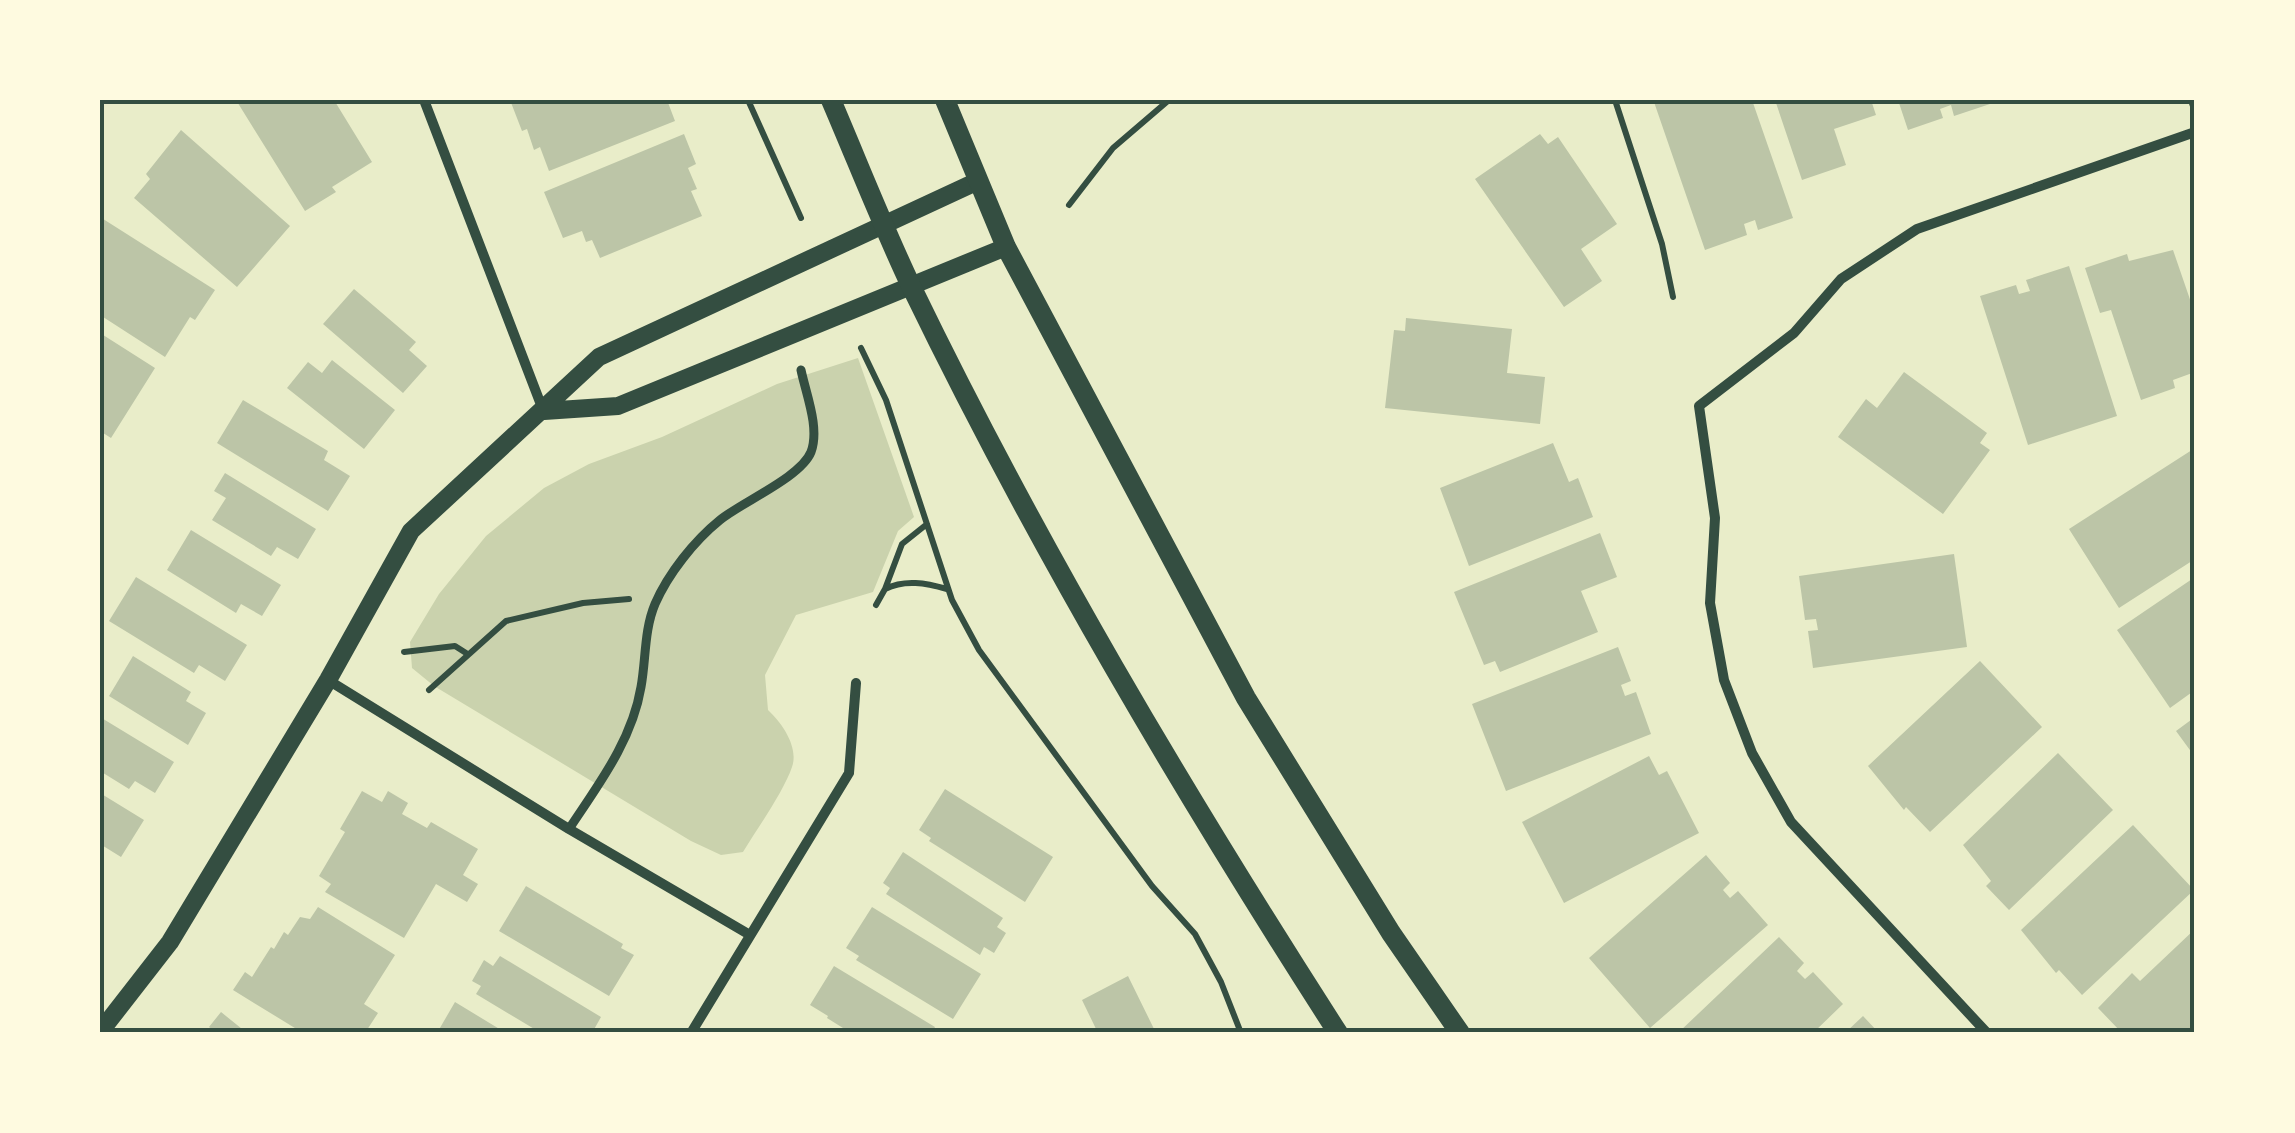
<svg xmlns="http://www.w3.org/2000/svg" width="2295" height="1133" font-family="Montserrat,sans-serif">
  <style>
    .green { fill: #cad2ad }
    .building { fill: #bcc5a7 }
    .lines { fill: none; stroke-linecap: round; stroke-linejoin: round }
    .path { stroke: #344e41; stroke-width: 6 }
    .pedestrian { stroke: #344e41; stroke-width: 9 }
    .minor { stroke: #344e41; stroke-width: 10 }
    .tertiary { stroke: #344e41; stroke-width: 18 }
    .secondary { stroke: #344e41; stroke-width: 20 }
    .neatline { fill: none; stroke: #344e41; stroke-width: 4 }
  </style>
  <rect width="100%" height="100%" fill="#e9edc9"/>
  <path class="green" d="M858 358 914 517 898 531 873 592 796 615 765 675 768 710C782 723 799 747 792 767 784 791 757 829 743 852L721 855 691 841 434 686 412 668 410 642 439 594 486 536 544 488 589 464 662 437 777 384Z"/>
  <path class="building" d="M236 100H334L372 162 332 187 336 192 305 211Z
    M510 100H667L675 121 549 171 540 147 534 150 527 129 522 131Z
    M1659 100H1752L1793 218 1758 230 1755 220 1744 224 1747 235 1705 250 1654 102Z
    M1775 100H1871L1876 115 1834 129 1846 165 1802 180Z
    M1898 100H1999V101L1954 116 1951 105 1940 109 1943 118 1908 130Z
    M181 130 290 226 237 287 134 198 150 179 146 174Z
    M684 134 696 164 688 168 697 189 691 191 702 216 600 258 592 240 586 242 582 231 563 238 544 192Z
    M1540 134 1548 144 1558 137 1617 224 1581 249 1602 281 1564 307 1475 179Z
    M100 217 215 290 195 320 190 317 165 357 100 315Z
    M2173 250 2195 314V372L2173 380 2175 388 2141 400 2111 310 2100 313 2085 268 2127 254 2129 261Z
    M2069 266 2117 416 2028 445 1980 296 2016 285 2019 294 2030 291 2026 280Z
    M354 289 416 342 409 350 427 366 403 393 323 324Z
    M1406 318 1512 329 1507 373 1545 377 1540 424 1385 408 1394 330 1405 331Z
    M100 333 155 368 111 438 100 431Z
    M332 360 395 410 364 449 287 388 308 362 322 373Z
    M1904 372 1987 433 1980 443 1990 450 1943 514 1838 437 1866 399 1877 408Z
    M243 400 328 451 324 460 350 476 328 511 217 443Z
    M1553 443 1569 482 1578 478 1593 517 1469 566 1440 488Z
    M2195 448V559L2119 608 2069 529Z
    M225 473 316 529 298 559 277 547 271 556 212 520 226 498 214 491Z
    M191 530 281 585 262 616 241 604 236 613 167 570Z
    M1600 533 1617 577 1581 591 1598 632 1500 672 1495 661 1484 665 1454 592Z
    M1954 554 1967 647 1813 668 1808 631 1818 630 1816 619 1805 620 1799 576Z
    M136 577 247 645 225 681 199 665 194 673 109 621Z
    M2195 577V690L2170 708 2117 630Z
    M1618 647 1631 681 1621 685 1625 696 1636 692 1651 734 1506 791 1472 704Z
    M133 656 191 692 186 701 206 713 188 745 109 696Z
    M1980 661 2042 727 1930 832 1906 807 1904 810 1868 766Z
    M100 717 174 762 155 793 135 781 129 789 100 771Z
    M2195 717V757L2176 731Z
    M2058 753 2113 810 2009 910 1986 886 1991 881 1963 845Z
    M1649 756 1659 775 1667 771 1699 833 1564 903 1522 822Z
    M945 789 1053 857 1025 902 929 841 931 838 919 830Z
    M362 791 382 802 388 791 408 803 402 814 427 828 431 822 478 849 463 875 478 884 467 902 436 884 404 938 325 892 331 884 319 876 345 832 340 829Z
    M100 793 144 820 121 857 100 844Z
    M2133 825 2194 890 2082 995 2059 970 2056 973 2021 930Z
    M903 852 1003 918 997 927 1006 933 994 953 984 947 980 955 886 894 890 888 883 883Z
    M1706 855 1730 883 1723 890 1730 898 1738 891 1768 925 1650 1028 1589 958Z
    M526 886 623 944 621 948 634 955 609 996 499 931Z
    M318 907 395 955 364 1004 378 1013 365 1033H303L233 990 245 972 252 977 271 947 274 949 284 932 288 935 300 917 310 919Z
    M872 907 981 974 953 1019 856 960 859 956 846 948Z
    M2195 929V1033H2122L2098 1008 2132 973 2140 981Z
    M1779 937 1804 963 1797 971 1805 979 1813 972 1843 1004 1813 1033H1678Z
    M500 956 601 1017 592 1033H541L476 994 481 986 472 981 484 960 493 966Z
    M834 966 935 1027 932 1033H851L827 1018 828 1016 810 1005Z
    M1128 976 1156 1033H1098L1082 1000Z
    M455 1002 506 1033H437Z
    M221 1012 247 1033H217L209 1027Z
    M1863 1016 1879 1033H1845Z"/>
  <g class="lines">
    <path class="path" d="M748 100 801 218
      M1615 100 1662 244 1673 297
      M1069 205 1113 148 1169 100
      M861 348 886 400 952 600 979 650 1152 886 1195 934 1221 982 1241 1033
      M927 524 902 544 885 589C905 579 926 583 947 589
      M876 605 885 589
      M404 652 455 646 466 653
      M429 690 506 621 583 603 629 599"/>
    <path class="pedestrian" d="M569 829C598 785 632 741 641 687 646 660 644 630 655 604 668 574 694 541 720 520 742 502 801 477 811 452 820 428 806 394 801 370"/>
    <path class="minor" d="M424 100 543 410
      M2193 100 2195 106
      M328 680 569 829 750 935
      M691 1033 849 773 856 683
      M1987 1033 1791 822 1752 753 1724 680 1710 603 1715 518 1699 406 1794 333 1841 279 1917 229 2195 132"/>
    <path class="tertiary" d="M544 411 618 406 1006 247
      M100 1032 170 942 328 680 411 531 599 357 978 181"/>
    <path class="secondary" d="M831 100C858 163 883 227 912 288 1037 546 1183 792 1338 1033
      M945 100 1006 247 1246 698 1391 933 1460 1033"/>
  </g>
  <rect width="2295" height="1133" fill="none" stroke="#fefae0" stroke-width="205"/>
  <rect x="102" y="102" width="2090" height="928" class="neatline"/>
</svg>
